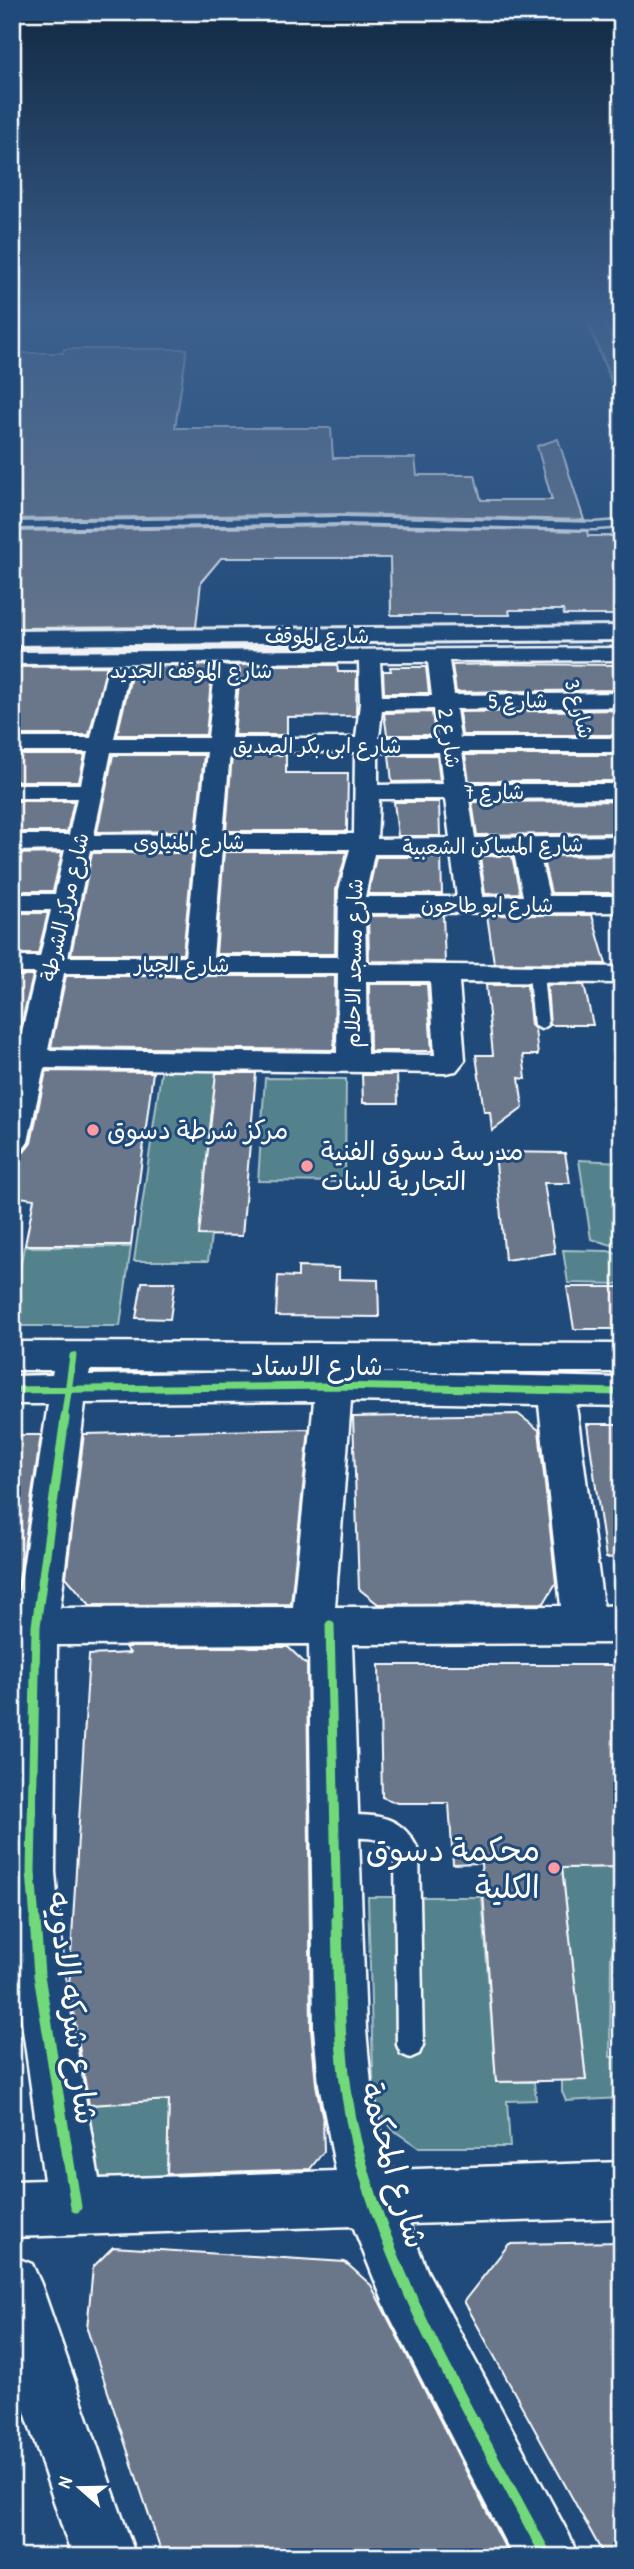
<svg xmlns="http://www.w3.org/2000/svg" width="634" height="2569" font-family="'Patrick Hand','Playpen Sans Arabic',sans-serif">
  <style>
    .green { fill: #53828c; stroke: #a9c0c6; stroke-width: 2 }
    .building { fill: #6b778a; stroke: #fff; stroke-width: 2 }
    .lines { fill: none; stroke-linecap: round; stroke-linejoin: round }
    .lane-casing { stroke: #fff; stroke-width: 5 }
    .street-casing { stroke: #fff; stroke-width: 5 }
    .secondary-casing { stroke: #fff; stroke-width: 6 }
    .primary-casing { stroke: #fff; stroke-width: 6 }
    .lane { fill: #1f4a7a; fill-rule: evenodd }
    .street { fill: #1f4a7a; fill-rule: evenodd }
    .secondary { fill: #1f4a7a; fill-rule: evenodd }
    .primary { fill: #6d7e84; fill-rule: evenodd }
    .quiet { stroke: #d1b7ad; stroke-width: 2.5; stroke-dasharray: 4.5 2.5; stroke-linecap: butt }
    .cycleway-far2-casing { stroke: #1f4a7a; stroke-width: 11 }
    .cycleway-far1-casing { stroke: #1f4a7a; stroke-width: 13 }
    .cycleway-casing { stroke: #1f4a7a; stroke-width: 16 }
    .cycleway-far2 { stroke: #71d979; stroke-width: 7 }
    .cycleway-far1 { stroke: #71d979; stroke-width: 9 }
    .cycleway { stroke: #71d979; stroke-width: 11 }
    .poi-dot { fill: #ff9aa2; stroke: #1f4a7a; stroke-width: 2.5 }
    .labels { text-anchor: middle; stroke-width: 6; stroke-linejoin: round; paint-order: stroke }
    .far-street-label { font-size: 21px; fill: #fff; stroke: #1f4a7a }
    .poi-label { font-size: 26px; fill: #fff; stroke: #1f4a7a; text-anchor: start }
    .street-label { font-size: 26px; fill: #fff; stroke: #1f4a7a }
    .near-poi-label { font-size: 32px; fill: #fff; stroke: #1f4a7a; text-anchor: end }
    .near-street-label { font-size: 32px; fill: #fff; stroke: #1f4a7a }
  </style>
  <rect width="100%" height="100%" fill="#1f4a7a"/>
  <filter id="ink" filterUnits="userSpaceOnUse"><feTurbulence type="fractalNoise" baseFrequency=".0143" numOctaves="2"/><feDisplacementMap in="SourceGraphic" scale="14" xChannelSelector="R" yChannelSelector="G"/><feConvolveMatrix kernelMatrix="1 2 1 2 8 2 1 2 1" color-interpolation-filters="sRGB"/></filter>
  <g filter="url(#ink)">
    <path class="green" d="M162 1066H229L228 1082H215L199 1235H211L208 1261H134Z
      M265 1078 346 1079 345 1182 258 1181Z
      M579 1160 622 1162V1248L591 1239Z
      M24 1247H131L120 1326H12V1310Z
      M563 1250 608 1251 622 1255V1284L568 1283Z
      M622 1867V1930L611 1955 610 2057H621V2098L566 2101 562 2092V2080L586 2079 562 1868Z
      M368 1897H482L496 2082H534L536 2100 507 2101 510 2147H418L393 2130 374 2107Z
      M169 2100 167 2197 57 2203 62 2107Z"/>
    <path class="building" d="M64 349H187L175 428H331L333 458H415L417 475H475L481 500H552L537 446 558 439 584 520 343 514 12 519V353H63Z
      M343 526 587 531 588 536H622V615H564L563 610H509L510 615H391L390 558H221L201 582 196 627 12 628V531Z
      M336 645V647L12 649V648Z
      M495 664 622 665V690L456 692 452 665Z
      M215 665 212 671 206 735H117L132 672 129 666Z
      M237 665H337L338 672H357L356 716 287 717V735H234L240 671Z
      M107 666 89 735H12V667Z
      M390 667H426L429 693H384L383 671H391Z
      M622 710V735H462L459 712Z
      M432 712 435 735H387L384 713Z
      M12 755H85L79 781H12Z
      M113 755H204L196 831 97 832Z
      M232 755H286V773H348L347 831H226Z
      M389 755H437L440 781 392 782Z
      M465 755H622V781H469Z
      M12 801H74L67 832H12Z
      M622 801V833L477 835 472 802Z
      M394 802H439L440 836H398Z
      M224 852H347L336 890 335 954H216Z
      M62 853 53 891H12V854Z
      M92 853H193L183 954H71Z
      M622 855V893H551L542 856Z
      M480 856H512L520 893 485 894Z
      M376 857H441L442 894H368Z
      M12 913H48L38 954H12Z
      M443 915 445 962 369 961 368 916Z
      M487 915H592L606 964 494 963Z
      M12 976H33L12 1062Z
      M66 976H335L334 1050 51 1047Z
      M369 984H427L432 1051H370Z
      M486 985H527L531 1025 535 1029 538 1055H523L526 1079 519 1078 523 1108 492 1131 490 1112H484L476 1055H493Z
      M547 985H584L593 1025H550Z
      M46 1071 153 1072 131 1245H25L34 1199 12 1196V1154L24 1152 31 1143Z
      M216 1073H256L242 1236 199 1235Z
      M362 1075H397L398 1103H363Z
      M495 1152 565 1153 570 1183H544L555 1253 505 1260Z
      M298 1267 339 1268V1279L378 1280 379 1317 276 1316 278 1276 298 1277Z
      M142 1282H175L170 1319 136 1318Z
      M567 1287H622V1329H574Z
      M518 1414 539 1430 556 1583 544 1603 378 1604 359 1589 353 1417Z
      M587 1424H622V1557L606 1558Z
      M309 1429 291 1604 90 1605 66 1577 84 1434Z
      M12 1435H41L15 1606H12Z
      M125 1647H288L307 1665 311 2029 316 2084 323 2120 324 2151 310 2169 167 2174 169 2100 89 2105 69 1987 89 1655 130 1653Z
      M379 1665H622V1867L562 1868 586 2080 496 2082 481 1863 453 1864 449 1803H397L382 1797Z
      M622 2242V2551L602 2552 464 2301 509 2244Z
      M113 2247 345 2262 371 2285 510 2557H163L87 2329 93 2267Z"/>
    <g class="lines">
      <g class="lane-casing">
        <path id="lane" d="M343 517 595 523 622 521V527L595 529 343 523 12 528V522Z
          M536 970 543 974 548 1025 541 1029 534 1025 529 974Z
          M336 1815C374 1815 402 1812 419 1852L423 2045 419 2054 410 2058 401 2054 397 2045 395 1854C379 1828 352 1844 328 1834L324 1826 328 1818Z"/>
      </g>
      <g class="street-casing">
        <path id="street" d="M622 648V660L449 661 454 695 622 693V707L456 709 460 738H622V752H462L467 784H622V798L469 799 475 838 622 836V852L539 853 549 896H622V912L365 913 366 964 622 967V983L459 982 465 1060 456 1071 445 1073 44 1068 28 1142 23 1149 12 1152V1074L36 973H12V957H40L51 910H12V894H55L65 850 12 851V835H69L77 798H12V784H81L88 752H12V738H91L107 671 110 666H126L129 671 114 738H208L215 671 218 666H234L237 671 231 738H356L360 703 359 662 12 664V652ZM380 662H428L432 696H382ZM434 709 438 738H379L382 710ZM111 752H207L198 834 94 835ZM230 752H355L354 834H223ZM378 752H439L443 784 378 785ZM379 799H445L450 838 377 839ZM222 849H350L339 890 338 957H213ZM90 850H196L185 957H68ZM477 853H514L523 896 483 897ZM374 854H451L457 897H365ZM64 973H338L337 1053 48 1050ZM366 981H430L435 1055 367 1054Z
          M12 1342 622 1344V1372H354L622 1378V1406L576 1405 603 1606 622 1605V1643L352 1644 366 2029 371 2084 390 2170 622 2162V2218L409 2224 427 2271 569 2535 578 2557H513L387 2311 353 2226 12 2237V2181L44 2180 12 1951V1609L17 1608 48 1404H12V1376L52 1375 53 1370H12ZM90 1370 317 1371 89 1375ZM314 1401 293 1607 60 1608 85 1403ZM351 1401 539 1405 561 1606 335 1607ZM309 1644 314 2029 319 2084 336 2171 99 2179 64 1975 55 1872 57 1645Z
          M12 2256 32 2264 41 2284 136 2557H72L12 2372Z"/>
      </g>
      <g class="secondary-casing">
        <path id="secondary" d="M622 626V640L12 645V631Z"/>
      </g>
      <g class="primary-casing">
        <path id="primary" d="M588 319H602L622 363V388L614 383Z"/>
      </g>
      <use href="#lane" class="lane"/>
      <use href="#street" class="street"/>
      <use href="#secondary" class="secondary"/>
      <use href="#primary" class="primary"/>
      <path class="quiet" d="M619 326H622"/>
      <g class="cycleway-far2-casing">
        <path id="cycleway-far2" d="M12 1390 333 1386 622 1392
          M64 1420 73 1356"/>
      </g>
      <g class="cycleway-far1-casing">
        <path id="cycleway-far1" d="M330 1625 337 1921
          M35 1921 31 1872 36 1626 65 1418"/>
      </g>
      <g class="cycleway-casing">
        <path id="cycleway" d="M35 1920 39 1975 76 2207
          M337 1920C339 1994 338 2070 356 2142 392 2290 477 2424 547 2557"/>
      </g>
      <use href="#cycleway-far2" class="cycleway-far2"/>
      <use href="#cycleway-far1" class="cycleway-far1"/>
      <use href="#cycleway" class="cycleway"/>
    </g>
  </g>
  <linearGradient id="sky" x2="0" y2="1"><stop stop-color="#112943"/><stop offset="0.47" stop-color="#3c608d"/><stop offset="1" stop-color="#3c608d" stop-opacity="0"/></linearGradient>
  <rect width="634" height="678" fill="url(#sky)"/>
  <g class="poi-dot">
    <circle cx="93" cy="1130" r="7"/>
    <circle cx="307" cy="1166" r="7"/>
    <circle cx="554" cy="1868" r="7"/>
  </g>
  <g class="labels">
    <g class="far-street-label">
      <text x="317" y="643">شارع الموقف</text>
      <text x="191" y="678">شارع الموقف الجديد</text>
      <text transform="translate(518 701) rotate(-1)" y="7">شارع 5</text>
      <text transform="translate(579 709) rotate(75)" y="7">شارع 3</text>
      <text transform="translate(449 738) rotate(82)" y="7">شارع 2</text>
      <text x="317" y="753">شارع ابى بكر الصديق</text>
      <text x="494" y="799">شارع 7</text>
      <text x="189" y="849">شارع المنياوى</text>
      <text transform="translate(493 846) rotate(-1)" y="7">شارع المساكن الشعبية</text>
      <text x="487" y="912">شارع ابو طاحون</text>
      <text transform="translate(65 907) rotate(-77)" y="7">شارع مركز الشرطة</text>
      <text transform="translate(354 963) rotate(-89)" y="7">شارع مسجد الاحلام</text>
      <text x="182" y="972">شارع الجيار</text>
    </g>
    <g class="poi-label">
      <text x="107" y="1139">مركز شرطة دسوق</text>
      <text x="321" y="1160">مدرسة دسوق الفنية<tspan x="321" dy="30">التجارية للبنات</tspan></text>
    </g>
    <g class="street-label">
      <text x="317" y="1375">شارع الاستاد</text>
    </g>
    <g class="near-poi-label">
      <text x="540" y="1861">محكمة دسوق<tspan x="540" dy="37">الكلية</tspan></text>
    </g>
    <g class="near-street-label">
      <text transform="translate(73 2008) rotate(83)" y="11">شارع شركه الادويه</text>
      <text transform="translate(394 2165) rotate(74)" y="11">شارع المحكمة</text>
    </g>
  </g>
  <rect width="634" height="2569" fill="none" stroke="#1f4a7a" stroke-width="42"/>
  <rect x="21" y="21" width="592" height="2527" fill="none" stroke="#fff" stroke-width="2.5" filter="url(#ink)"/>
  <g transform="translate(80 2488) rotate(290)" stroke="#1f4a7a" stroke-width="5" paint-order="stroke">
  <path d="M0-5L12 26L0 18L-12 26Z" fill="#ffffff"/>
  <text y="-10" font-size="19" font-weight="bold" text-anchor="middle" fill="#ffffff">N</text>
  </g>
</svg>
